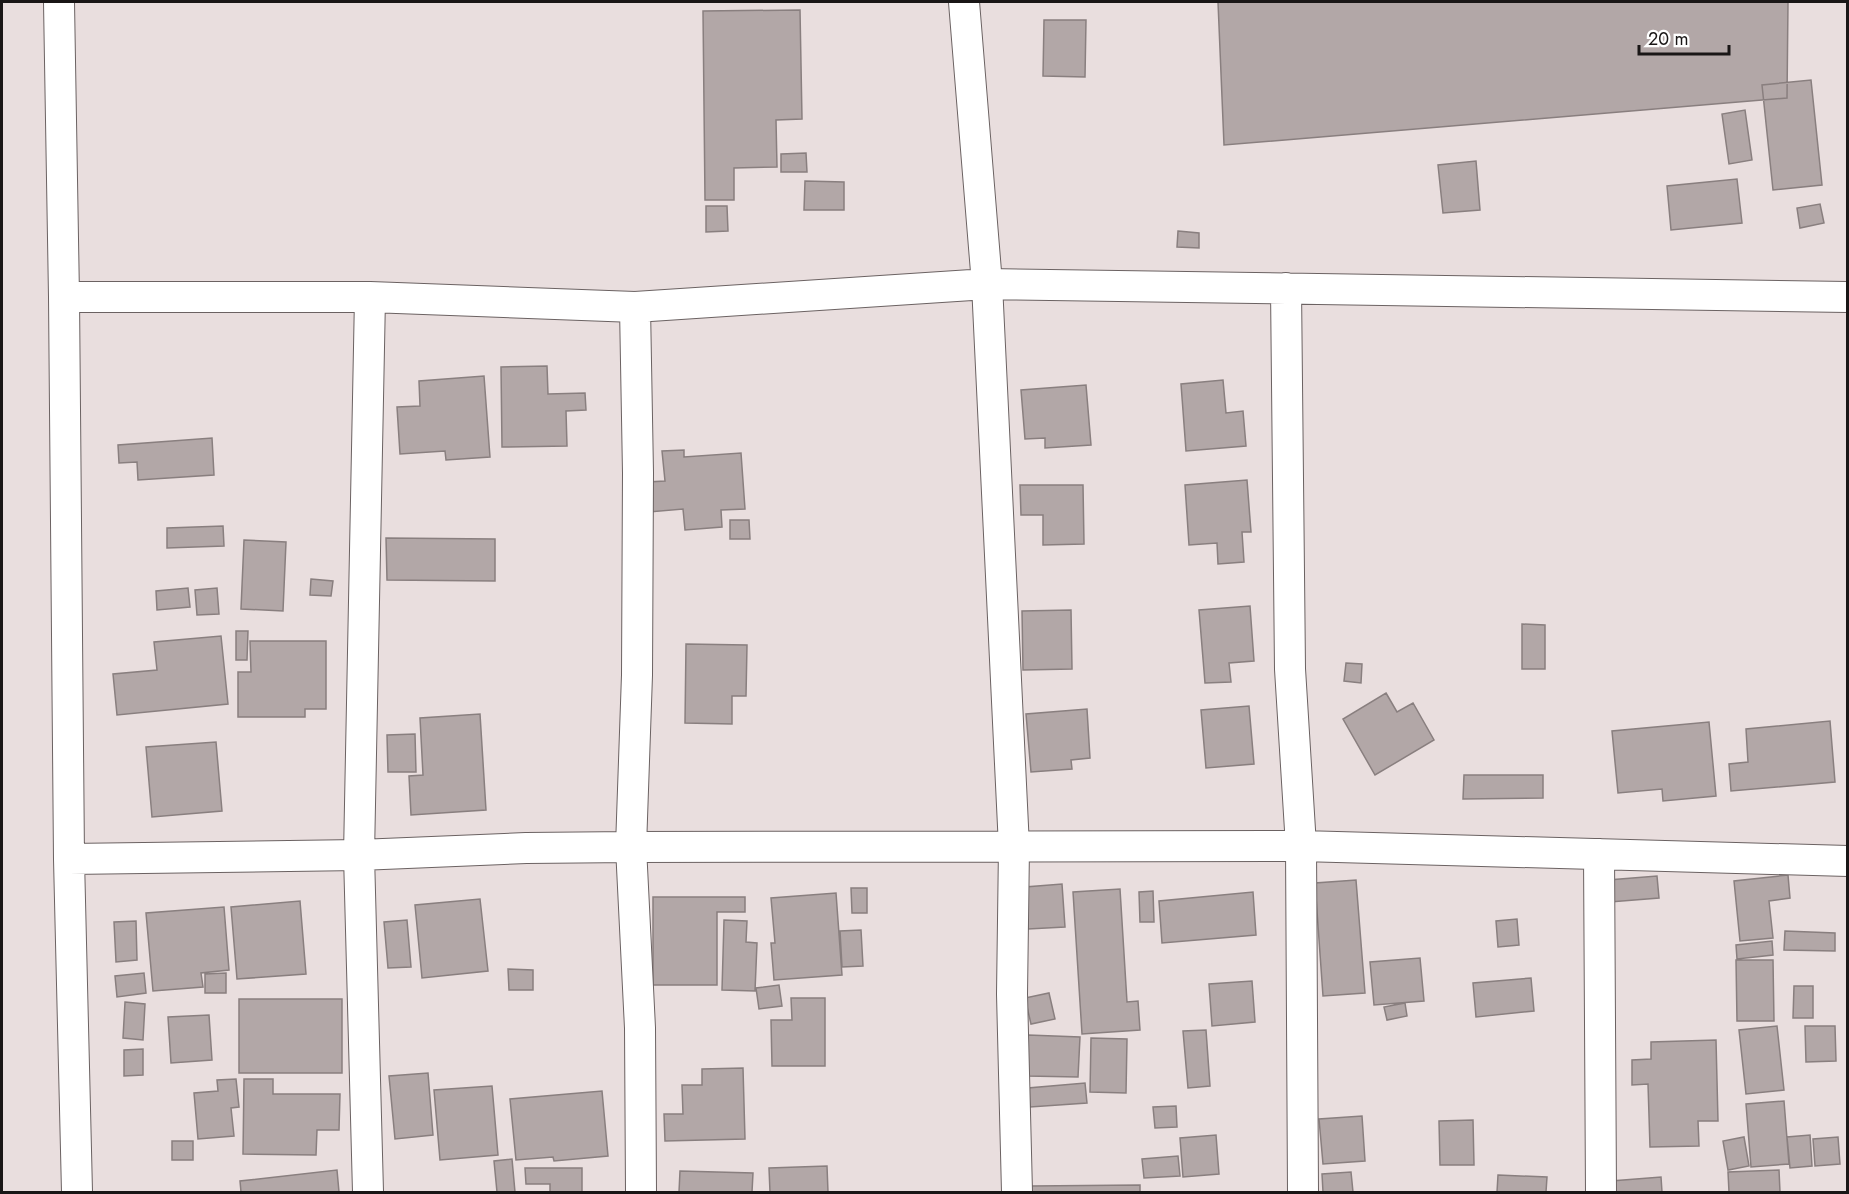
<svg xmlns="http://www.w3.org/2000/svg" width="1849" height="1194" font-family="Jost,sans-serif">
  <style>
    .building { fill: #b2a7a7; stroke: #897f7f; stroke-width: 1.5 }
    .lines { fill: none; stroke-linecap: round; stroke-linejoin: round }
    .minor-casing { stroke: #6b6262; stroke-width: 32 }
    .minor { stroke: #fff; stroke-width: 30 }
  </style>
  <rect width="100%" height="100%" fill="#e9dede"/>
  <path class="building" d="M1218 2H1788L1787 98 1224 145Z
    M800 10 802 119 776 120 777 167 734 168V200H705L703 11Z
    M1044 20H1086L1085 77 1043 76Z
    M1811 80 1822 185 1773 190 1762 85Z
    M1745 110 1752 160 1729 164 1722 114Z
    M806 153 807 172H781V154Z
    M1476 161 1480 210 1443 213 1438 165Z
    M1737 179 1742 223 1671 230 1667 186Z
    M805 181 844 182V210H804Z
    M1820 204 1824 223 1800 228 1797 208Z
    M706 206H727L728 231 706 232Z
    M1178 231 1199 233V248L1177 247Z
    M547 366 548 394 585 393 586 410 566 411 567 446 502 447 501 367Z
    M484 376 490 457 446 460 445 451 400 454 397 407 420 406 419 381Z
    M1223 380 1226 413 1243 411 1246 446 1186 451 1181 384Z
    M1086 385 1091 445 1045 448V438L1025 439 1021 390Z
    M212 438 214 475 138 480 137 462 119 463 118 445Z
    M684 450V457L741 453 745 509 721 510 722 527 685 530 683 509 649 512 647 482 665 481 662 451Z
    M1247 480 1251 532H1242L1244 562 1218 564 1217 543 1189 545 1185 485Z
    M1020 485H1083L1084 544 1043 545V515H1021Z
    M730 520H749L750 539H730Z
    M223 526 224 546 167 548V528Z
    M386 538 495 539V581L387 580Z
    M244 540 286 542 283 611 241 609Z
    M311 579 333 581 331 596 310 595Z
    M188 588 190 607 157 610 156 591Z
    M217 588 219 614 197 615 195 590Z
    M1250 606 1254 661 1229 663 1231 682 1205 683 1199 610Z
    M1071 610 1072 669 1023 670 1022 611Z
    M1522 624 1545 625V669H1522Z
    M236 631H248L247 660H236Z
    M221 636 228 704 117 715 113 674 157 670 154 642Z
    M250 641H326V709H305V717H238V672H251Z
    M686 644 747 645 746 696H732V724L685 723Z
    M1346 663 1362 664 1361 683 1344 681Z
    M1386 693 1397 712 1413 703 1434 740 1375 775 1343 719Z
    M1249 706 1254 764 1206 768 1201 710Z
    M1087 709 1090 758 1071 760 1072 769 1031 772 1026 714Z
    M480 714 486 810 411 815 409 776 423 775 420 718Z
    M1830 721 1835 782 1731 791 1729 764 1748 762 1746 729Z
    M1709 722 1716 796 1663 801 1662 789 1618 793 1612 731Z
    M415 734 416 772H388L387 735Z
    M216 742 222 811 152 817 146 747Z
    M1464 775H1543V798L1463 799Z
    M1788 875 1790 898 1769 901 1773 938 1740 941 1734 881Z
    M1657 876 1659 898 1610 902 1608 880Z
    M1356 880 1365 993 1323 996 1315 883Z
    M1062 884 1065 927 1028 929 1025 887Z
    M851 888H867V913H852Z
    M1120 889 1127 1002 1138 1001 1140 1030 1082 1034 1073 892Z
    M1153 891 1154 922H1140L1139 892Z
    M1253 892 1256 935 1162 943 1159 901Z
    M836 893 842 975 774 980 771 943H775L771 898Z
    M653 897H745V912H717V985H653Z
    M480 899 488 971 422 978 415 905Z
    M300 901 306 974 237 979 231 907Z
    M224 907 229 970 201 973 203 987 153 991 146 913Z
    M1517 919 1519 945 1498 947 1496 921Z
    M407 920 411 967 388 968 384 922Z
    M724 920 747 921 746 942 757 943 755 991 722 990Z
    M136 921 137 960 116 962 114 922Z
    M861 930 863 966 842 967 840 931Z
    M1785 931 1835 933V951L1784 950Z
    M1772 941 1773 955 1737 959 1736 945Z
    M1420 958 1424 1001 1374 1005 1370 962Z
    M1736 960H1773L1774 1021H1737Z
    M508 969 533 970V990H509Z
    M144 973 146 993 117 997 115 976Z
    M226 973V993H205V974Z
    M1531 978 1534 1011 1476 1017 1473 983Z
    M1252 981 1255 1022 1212 1026 1209 984Z
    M779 985 782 1006 759 1009 756 988Z
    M1794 986H1813V1018H1793Z
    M1049 993 1055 1019 1031 1024 1025 998Z
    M791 998H825V1066H772L771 1020H792Z
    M239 999H342V1073H239Z
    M125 1002 145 1004 143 1040 123 1038Z
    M1405 1003 1407 1016 1387 1020 1384 1007Z
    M209 1015 212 1060 171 1063 168 1017Z
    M1777 1026 1784 1090 1746 1094 1739 1030Z
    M1805 1026H1835L1836 1061 1806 1062Z
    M1206 1030 1210 1086 1188 1088 1183 1031Z
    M1028 1035 1080 1037 1078 1077 1027 1076Z
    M1091 1038 1127 1039 1126 1093 1090 1092Z
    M1716 1040 1718 1121H1698L1699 1146 1650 1147 1648 1084 1632 1085V1060L1651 1059V1042Z
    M143 1049V1075L124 1076V1050Z
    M743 1068 745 1139 665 1141 664 1114H683L682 1085H702V1069Z
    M428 1073 433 1135 395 1139 389 1076Z
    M236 1079 239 1107 231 1108 234 1136 198 1139 194 1093 218 1091 217 1080Z
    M244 1079H273V1094H340L339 1130H317L316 1155 243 1154Z
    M1085 1083 1087 1103 1030 1107 1028 1088Z
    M492 1086 498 1155 440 1160 434 1090Z
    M602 1091 608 1156 554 1161 553 1157 516 1160 510 1099Z
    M1784 1101 1789 1164 1751 1167 1746 1104Z
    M1176 1106 1177 1127 1155 1128 1153 1107Z
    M1362 1116 1365 1161 1323 1164 1319 1119Z
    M1473 1120 1474 1165H1440L1439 1121Z
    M1216 1135 1219 1174 1183 1177 1180 1138Z
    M1810 1135 1812 1166 1790 1168 1787 1137Z
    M1744 1137 1749 1166 1728 1170 1723 1141Z
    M1838 1137 1840 1164 1815 1166 1813 1139Z
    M172 1141H193V1160H172Z
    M1178 1156 1180 1176 1144 1178 1142 1159Z
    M512 1159 515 1192H497L494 1161Z
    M827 1166 828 1192H770L769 1168Z
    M525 1168H582V1192H550V1184H526Z
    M337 1170 339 1192H241L240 1181Z
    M1779 1170 1780 1192H1729L1728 1172Z
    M680 1171 753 1173 752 1192H679Z
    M1351 1172 1353 1192H1323L1322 1174Z
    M1498 1175 1547 1177 1546 1192H1497Z
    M1661 1177 1662 1192H1612L1611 1181Z
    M1140 1185V1192H1031V1186Z"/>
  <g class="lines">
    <g class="minor-casing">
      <path id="minor" d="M59 2 64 297 69 859 77 1192
        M964 2 987 284 1014 847 1012 994 1017 1192
        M1286 288 1290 669 1301 846 1303 1192
        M64 297H370L635 307 987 284 1848 297
        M635 307 638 473 637 675 631 847 640 1028 641 1192
        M1599 854 1601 1192
        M69 859 359 855 526 848 631 847 1301 846 1848 861
        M368 1192 359 855 370 297"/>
    </g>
    <use href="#minor" class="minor"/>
  </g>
  <rect width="1849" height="1194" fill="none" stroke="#191616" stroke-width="6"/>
  <path d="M1639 45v9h90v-9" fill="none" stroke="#191616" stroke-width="3"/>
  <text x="1648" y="45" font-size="18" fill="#191616" stroke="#ffffff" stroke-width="4.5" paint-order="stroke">20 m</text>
</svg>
